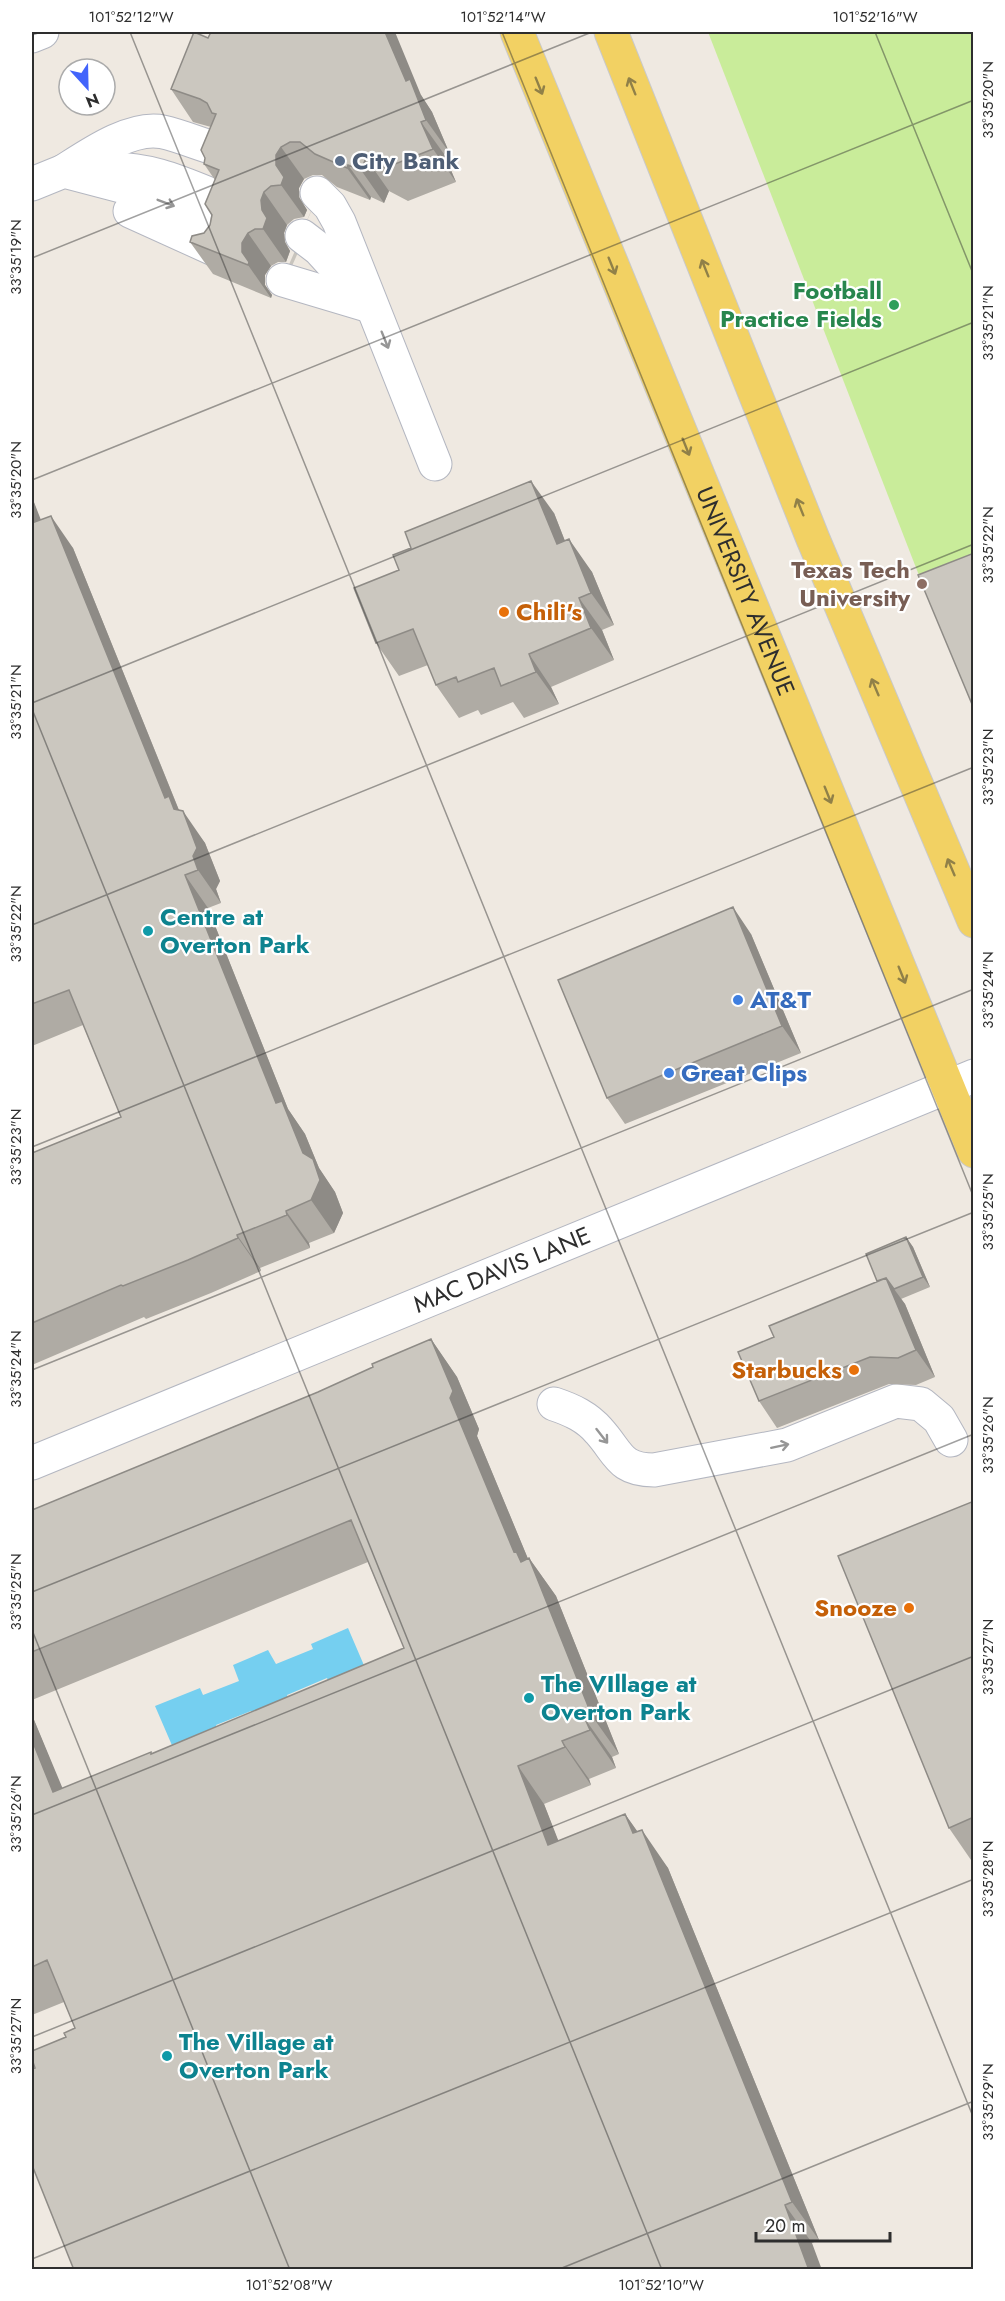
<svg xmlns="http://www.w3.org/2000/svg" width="1005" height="2301" font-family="Jost,sans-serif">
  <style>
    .pitch { fill: #c9ec9a }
    .water { fill: #75cff0 }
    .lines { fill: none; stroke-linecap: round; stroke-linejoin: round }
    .minor-tunnel { stroke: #c8c4bd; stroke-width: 33; stroke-dasharray: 33 16; stroke-linecap: butt }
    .minor-casing { stroke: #b4b7c1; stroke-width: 35 }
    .major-casing { stroke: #c9c9c9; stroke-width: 35 }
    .minor { stroke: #fff; stroke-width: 33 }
    .major { stroke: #f2d163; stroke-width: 33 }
    .wall { fill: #afaba4 }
    .shaded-wall { fill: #8e8b86 }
    .building { fill: #cbc7bf; stroke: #8e8b86; stroke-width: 1.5 }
    .oneway { stroke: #908048 }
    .oneway2 { stroke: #969696 }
    .ticks { fill: none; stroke: #2e2e2e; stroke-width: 1.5; stroke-opacity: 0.45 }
    .service-dot { fill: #5c6f8a; stroke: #fff; stroke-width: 2 }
    .leisure-dot { fill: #2e9e5b; stroke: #fff; stroke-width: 2 }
    .education-dot { fill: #8d6e63; stroke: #fff; stroke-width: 2 }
    .food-dot { fill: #e8710a; stroke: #fff; stroke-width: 2 }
    .culture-dot { fill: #0f9aa8; stroke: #fff; stroke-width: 2 }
    .shop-dot { fill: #3f7fe0; stroke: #fff; stroke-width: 2 }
    .labels { text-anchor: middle; stroke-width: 4.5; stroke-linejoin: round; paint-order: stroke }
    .service-label { font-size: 24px; font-weight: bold; fill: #4e5e75; stroke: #fff; text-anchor: start }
    .leisure-label { font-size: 24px; font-weight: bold; fill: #27864d; stroke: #fff; text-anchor: end }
    .education-label { font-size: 24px; font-weight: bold; fill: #785e54; stroke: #fff; text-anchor: end }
    .street-label { font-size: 24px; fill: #2e2e2e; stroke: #fff }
    .food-label { font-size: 24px; font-weight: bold; fill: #c56008; stroke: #fff; text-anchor: end }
    .culture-label { font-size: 24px; font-weight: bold; fill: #0d838f; stroke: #fff; text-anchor: start }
    .shop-label { font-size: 24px; font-weight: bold; fill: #366cbe; stroke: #fff; text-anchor: start }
    .neatline { fill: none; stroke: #2e2e2e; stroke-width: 2 }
    .ticks-label { font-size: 15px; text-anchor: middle; fill: #2e2e2e }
  </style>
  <rect width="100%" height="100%" fill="#efe9e1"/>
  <path class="pitch" d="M708 32H973V578L927 596Z"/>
  <path class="water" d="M348 1628 366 1670 330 1685 327 1678 287 1695 293 1711 258 1726 251 1711 216 1725 218 1732 174 1750 155 1706 200 1688 203 1695 239 1681 233 1665 268 1650 276 1664 313 1649 311 1644Z"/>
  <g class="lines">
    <path class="minor-tunnel" d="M265 194 310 214
      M248 236 296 257"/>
    <g class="minor-casing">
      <g id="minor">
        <path d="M32 36 42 32"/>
        <path d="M108 169C145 168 175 180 209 194"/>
        <path d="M64 171C89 155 132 125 163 132 181 136 199 144 217 149"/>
        <path d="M32 184 64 171 125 187 213 221"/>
        <path d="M317 193 330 206 339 222 435 464"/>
        <path d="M130 211 216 250"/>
        <path d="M302 236 319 249 358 292"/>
        <path d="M283 280 370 306"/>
        <path d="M554 1404C572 1410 587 1417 599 1431 619 1453 619 1470 654 1470L787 1445 896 1401 921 1404 939 1419 951 1440"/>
        <path id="s1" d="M32 1463 974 1076"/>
      </g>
    </g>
    <g class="major-casing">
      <g id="major">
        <path id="s2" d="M517 32 974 1151"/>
        <path d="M611 32 813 539 974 921"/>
      </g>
    </g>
    <use href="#minor" class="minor"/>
    <use href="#major" class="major"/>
  </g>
  <path class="wall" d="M208 38 421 95 432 112 449 152 444 154 456 182 408 201 389 191 384 203 371 197 370 200 337 187 322 175H313L304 179 299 188V197L307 210 304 217 294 219 287 225 284 233 285 242 290 251 286 262H278L271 266 265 275V285L272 295 271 298 213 274 190 242 204 233 210 225 215 180 204 164 211 127 193 122 171 89Z
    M32 497 40 520 73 548 179 810 205 843 220 881 216 889 221 903 208 908 288 1109 305 1134 319 1168 335 1192 343 1213 334 1233 309 1243 310 1248 260 1268 261 1271 211 1293 146 1319 144 1317 32 1365V1153L121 1117 83 1025 32 1046Z
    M554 513 565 541 592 572 614 625 602 630 614 660 551 687 559 704 524 718 513 702 481 715 478 710 459 718 436 685 428 665 399 676 376 643Z
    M751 934 801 1053 625 1124 607 1098Z
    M906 1237 913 1247 930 1287 901 1299 905 1304 935 1377 916 1385 889 1384 777 1428 759 1401 774 1337 877 1281Z
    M431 1339 457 1377 479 1429 477 1436 528 1559 529 1558 556 1596 619 1754 612 1757 616 1768 589 1779 591 1785 544 1804 558 1841 625 1814 637 1831 668 1868 819 2240 812 2243 35 2068 75 2028 64 2002 32 2015V1715L62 1789 152 1754 404 1648 368 1562 32 1700V1510L318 1392 373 1367Z
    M974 1501V1859L971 1860 949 1828Z"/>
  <path class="shaded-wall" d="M385 32H395L421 95 432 112 449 152 426 120 406 81Z
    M421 122 444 154 456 182 433 149Z
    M281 147 304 179 299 188V197L307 210 304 217 281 185 276 165V155Z
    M366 158 389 191 384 203 361 170Z
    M348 165 371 197 370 200 347 168Z
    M264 192 287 225 284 233 285 242 290 251 286 262 263 229 261 200Z
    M248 233 271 266 265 275V285L272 295 271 298 248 265 242 252V243Z
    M531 481 554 513 579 577 557 544Z
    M32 497 55 556 32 521Z
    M51 516 73 548 180 813 183 811 205 843 220 881 216 889 221 903 198 870 165 798Z
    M569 539 592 572 614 625 591 593Z
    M579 598 602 630 614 660 591 628Z
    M529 654 551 687 559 704 536 672Z
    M185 875 208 908 288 1109 305 1134 319 1168 335 1192 343 1213 334 1233 311 1200 303 1153 276 1103Z
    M733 907 751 934 801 1053 782 1026Z
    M286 1211 309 1243 310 1248 287 1215Z
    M237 1235 260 1268 261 1271 238 1238Z
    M906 1237 913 1247 930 1287 923 1277Z
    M886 1278 905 1304 935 1377 916 1350Z
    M431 1339 457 1377 479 1429 477 1436 536 1578 529 1558 556 1596 619 1754 592 1716 514 1552 450 1398Z
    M32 1715 80 1830 53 1792 32 1740Z
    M585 1719 612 1757 616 1768 590 1730Z
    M562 1741 589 1779 591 1785 565 1747Z
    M518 1766 544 1804 575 1883 548 1845Z
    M625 1814 649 1848 642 1830 668 1868 819 2240 792 2202Z
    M785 2205 812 2243 822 2270H809Z"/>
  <path class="building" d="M194 32 208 38 211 32H385L406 81 410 79 426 120 421 122 433 149 385 168 366 158 361 170 348 165 347 168 315 154 300 142H290L281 147 276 155V165L284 177 281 185 271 186 264 192 261 200 262 210 267 218 263 229H255L248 233 242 243V252L249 262 248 265 190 242 192 236 204 233 210 225 212 215 205 204 219 170 204 164 205 158 201 150 216 114 212 113 207 103 200 99 171 89Z
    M531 481 557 544 569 539 591 593 579 598 591 628 529 654 536 672 501 686 494 668 458 682 456 677 436 685 413 629 376 643 354 588 399 570 393 555 411 548 405 532Z
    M51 516 165 798 169 796 174 809 183 811 197 848 193 856 198 870 185 875 276 1103 282 1101 303 1153 313 1159 320 1180 311 1200 286 1211 287 1215 237 1235 238 1238 188 1260 123 1286 121 1285 32 1323V1153L121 1117 69 990 32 1004V521V523Z
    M974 553V709L918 575Z
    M733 907 782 1026 607 1098 558 980Z
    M906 1237 923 1277 894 1289 886 1278 877 1281 866 1254Z
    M886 1278 916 1350 898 1358 870 1357 759 1401 738 1352 774 1337 769 1326Z
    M431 1339 453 1391 450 1398 514 1552 516 1551 521 1562 529 1558 592 1716 585 1719 590 1730 562 1741 565 1747 518 1766 548 1845 625 1814 633 1833 642 1830 792 2202 785 2205 809 2270H74L32 2165V2069L35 2068 32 2059V2051L66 2037 64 2033 75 2028 47 1960 32 1967V1740L53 1792 151 1752V1754L404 1648 351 1520 32 1652V1510L318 1392 373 1367 372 1364Z
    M974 1501V1817L949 1828 838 1556Z"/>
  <defs><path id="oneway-shaft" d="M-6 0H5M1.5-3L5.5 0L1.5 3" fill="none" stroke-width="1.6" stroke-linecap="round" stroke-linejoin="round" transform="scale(1.5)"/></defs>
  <g class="oneway">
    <use href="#oneway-shaft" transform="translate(539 86) rotate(68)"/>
    <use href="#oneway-shaft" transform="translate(632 86) rotate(-112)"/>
    <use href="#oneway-shaft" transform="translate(612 266) rotate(68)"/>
    <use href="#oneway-shaft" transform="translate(705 268) rotate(-112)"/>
    <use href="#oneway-shaft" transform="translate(686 447) rotate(68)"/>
    <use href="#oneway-shaft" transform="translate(800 507) rotate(-112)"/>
    <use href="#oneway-shaft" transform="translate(875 687) rotate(-113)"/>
    <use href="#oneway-shaft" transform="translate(828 795) rotate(68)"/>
    <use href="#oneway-shaft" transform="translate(951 867) rotate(-113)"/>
    <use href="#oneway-shaft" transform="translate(902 975) rotate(68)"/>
  </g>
  <g class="oneway2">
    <use href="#oneway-shaft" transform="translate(166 203) rotate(21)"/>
    <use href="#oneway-shaft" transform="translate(385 340) rotate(68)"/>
    <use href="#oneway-shaft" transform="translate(602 1436) rotate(52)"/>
    <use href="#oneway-shaft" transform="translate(780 1446) rotate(-12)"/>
  </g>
  <path class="ticks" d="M130 32 974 2119M502 32 974 1198M875 32 974 276M32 35 41 32M32 258 592 32M32 480 974 100M32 703 974 322M32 709 662 2270M32 925 974 544M32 1147 974 767M32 1370 974 989M32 1592 974 1212M32 1630 290 2270M32 1815 974 1434M32 2037 974 1656M32 2259 974 1879M557 2270 974 2101"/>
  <circle class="service-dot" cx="340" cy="161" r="6"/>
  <circle class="leisure-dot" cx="894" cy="305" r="6"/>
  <circle class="education-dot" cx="922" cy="584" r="6"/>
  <g class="food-dot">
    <circle cx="504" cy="612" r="6"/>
    <circle cx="854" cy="1370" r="6"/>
    <circle cx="909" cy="1608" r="6"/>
  </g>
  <g class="culture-dot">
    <circle cx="148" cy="931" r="6"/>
    <circle cx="529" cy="1698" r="6"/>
    <circle cx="167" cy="2056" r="6"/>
  </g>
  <g class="shop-dot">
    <circle cx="738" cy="1000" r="6"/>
    <circle cx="669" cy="1073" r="6"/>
  </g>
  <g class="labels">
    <g class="service-label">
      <text x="352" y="169">City Bank</text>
    </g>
    <g class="leisure-label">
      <text x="882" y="299">Football<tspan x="882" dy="28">Practice Fields</tspan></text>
    </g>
    <g class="education-label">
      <text x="910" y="578">Texas Tech<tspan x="910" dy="28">University</tspan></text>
    </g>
    <g class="street-label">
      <text dy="8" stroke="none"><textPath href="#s2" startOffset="604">UNIVERSITY AVENUE</textPath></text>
      <text dy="8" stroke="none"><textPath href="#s1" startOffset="508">MAC DAVIS LANE</textPath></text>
    </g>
    <g class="food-label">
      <text x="516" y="620" text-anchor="start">Chili's</text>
      <text x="842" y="1378">Starbucks</text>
      <text x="897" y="1616">Snooze</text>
    </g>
    <g class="culture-label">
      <text x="160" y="925">Centre at<tspan x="160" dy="28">Overton Park</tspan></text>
      <text x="541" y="1692">The VIllage at<tspan x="541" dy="28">Overton Park</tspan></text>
      <text x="179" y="2050">The Village at<tspan x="179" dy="28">Overton Park</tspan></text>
    </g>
    <g class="shop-label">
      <text x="750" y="1008">AT&amp;T</text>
      <text x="681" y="1081">Great Clips</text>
    </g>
  </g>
  <rect width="1005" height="2301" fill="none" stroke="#ffffff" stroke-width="66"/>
  <g transform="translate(87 87) rotate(158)"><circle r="28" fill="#ffffff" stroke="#ababab" stroke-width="1.5"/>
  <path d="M0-4.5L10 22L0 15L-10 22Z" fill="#4264fb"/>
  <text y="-9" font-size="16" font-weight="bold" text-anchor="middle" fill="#2e2e2e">N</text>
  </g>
  <path d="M756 2232v9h134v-9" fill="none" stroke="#2e2e2e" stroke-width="3"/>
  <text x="765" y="2232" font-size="18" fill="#2e2e2e" stroke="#ffffff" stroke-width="4.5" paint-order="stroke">20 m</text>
  <rect x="33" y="33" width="939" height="2235" class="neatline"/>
  <g class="ticks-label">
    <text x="131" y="22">101°52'12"W</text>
    <text x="503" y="22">101°52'14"W</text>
    <text x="875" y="22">101°52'16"W</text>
    <text transform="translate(988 100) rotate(-90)" y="5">33°35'20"N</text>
    <text transform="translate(16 257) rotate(-90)" y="5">33°35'19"N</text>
    <text transform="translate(988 323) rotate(-90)" y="5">33°35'21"N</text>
    <text transform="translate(16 480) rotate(-90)" y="5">33°35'20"N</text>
    <text transform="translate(988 545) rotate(-90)" y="5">33°35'22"N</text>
    <text transform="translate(16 702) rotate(-90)" y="5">33°35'21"N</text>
    <text transform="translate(988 767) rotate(-90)" y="5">33°35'23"N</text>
    <text transform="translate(16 924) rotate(-90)" y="5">33°35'22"N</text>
    <text transform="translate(988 990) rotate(-90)" y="5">33°35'24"N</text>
    <text transform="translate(16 1147) rotate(-90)" y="5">33°35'23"N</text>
    <text transform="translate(988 1212) rotate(-90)" y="5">33°35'25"N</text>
    <text transform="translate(16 1369) rotate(-90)" y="5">33°35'24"N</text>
    <text transform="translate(988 1435) rotate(-90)" y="5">33°35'26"N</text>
    <text transform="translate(16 1592) rotate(-90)" y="5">33°35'25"N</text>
    <text transform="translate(988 1657) rotate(-90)" y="5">33°35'27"N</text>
    <text transform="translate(16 1814) rotate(-90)" y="5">33°35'26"N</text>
    <text transform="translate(988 1879) rotate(-90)" y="5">33°35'28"N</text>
    <text transform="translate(16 2036) rotate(-90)" y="5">33°35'27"N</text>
    <text transform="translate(988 2102) rotate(-90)" y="5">33°35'29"N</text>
    <text x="289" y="2290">101°52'08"W</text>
    <text x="661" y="2290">101°52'10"W</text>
  </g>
</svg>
